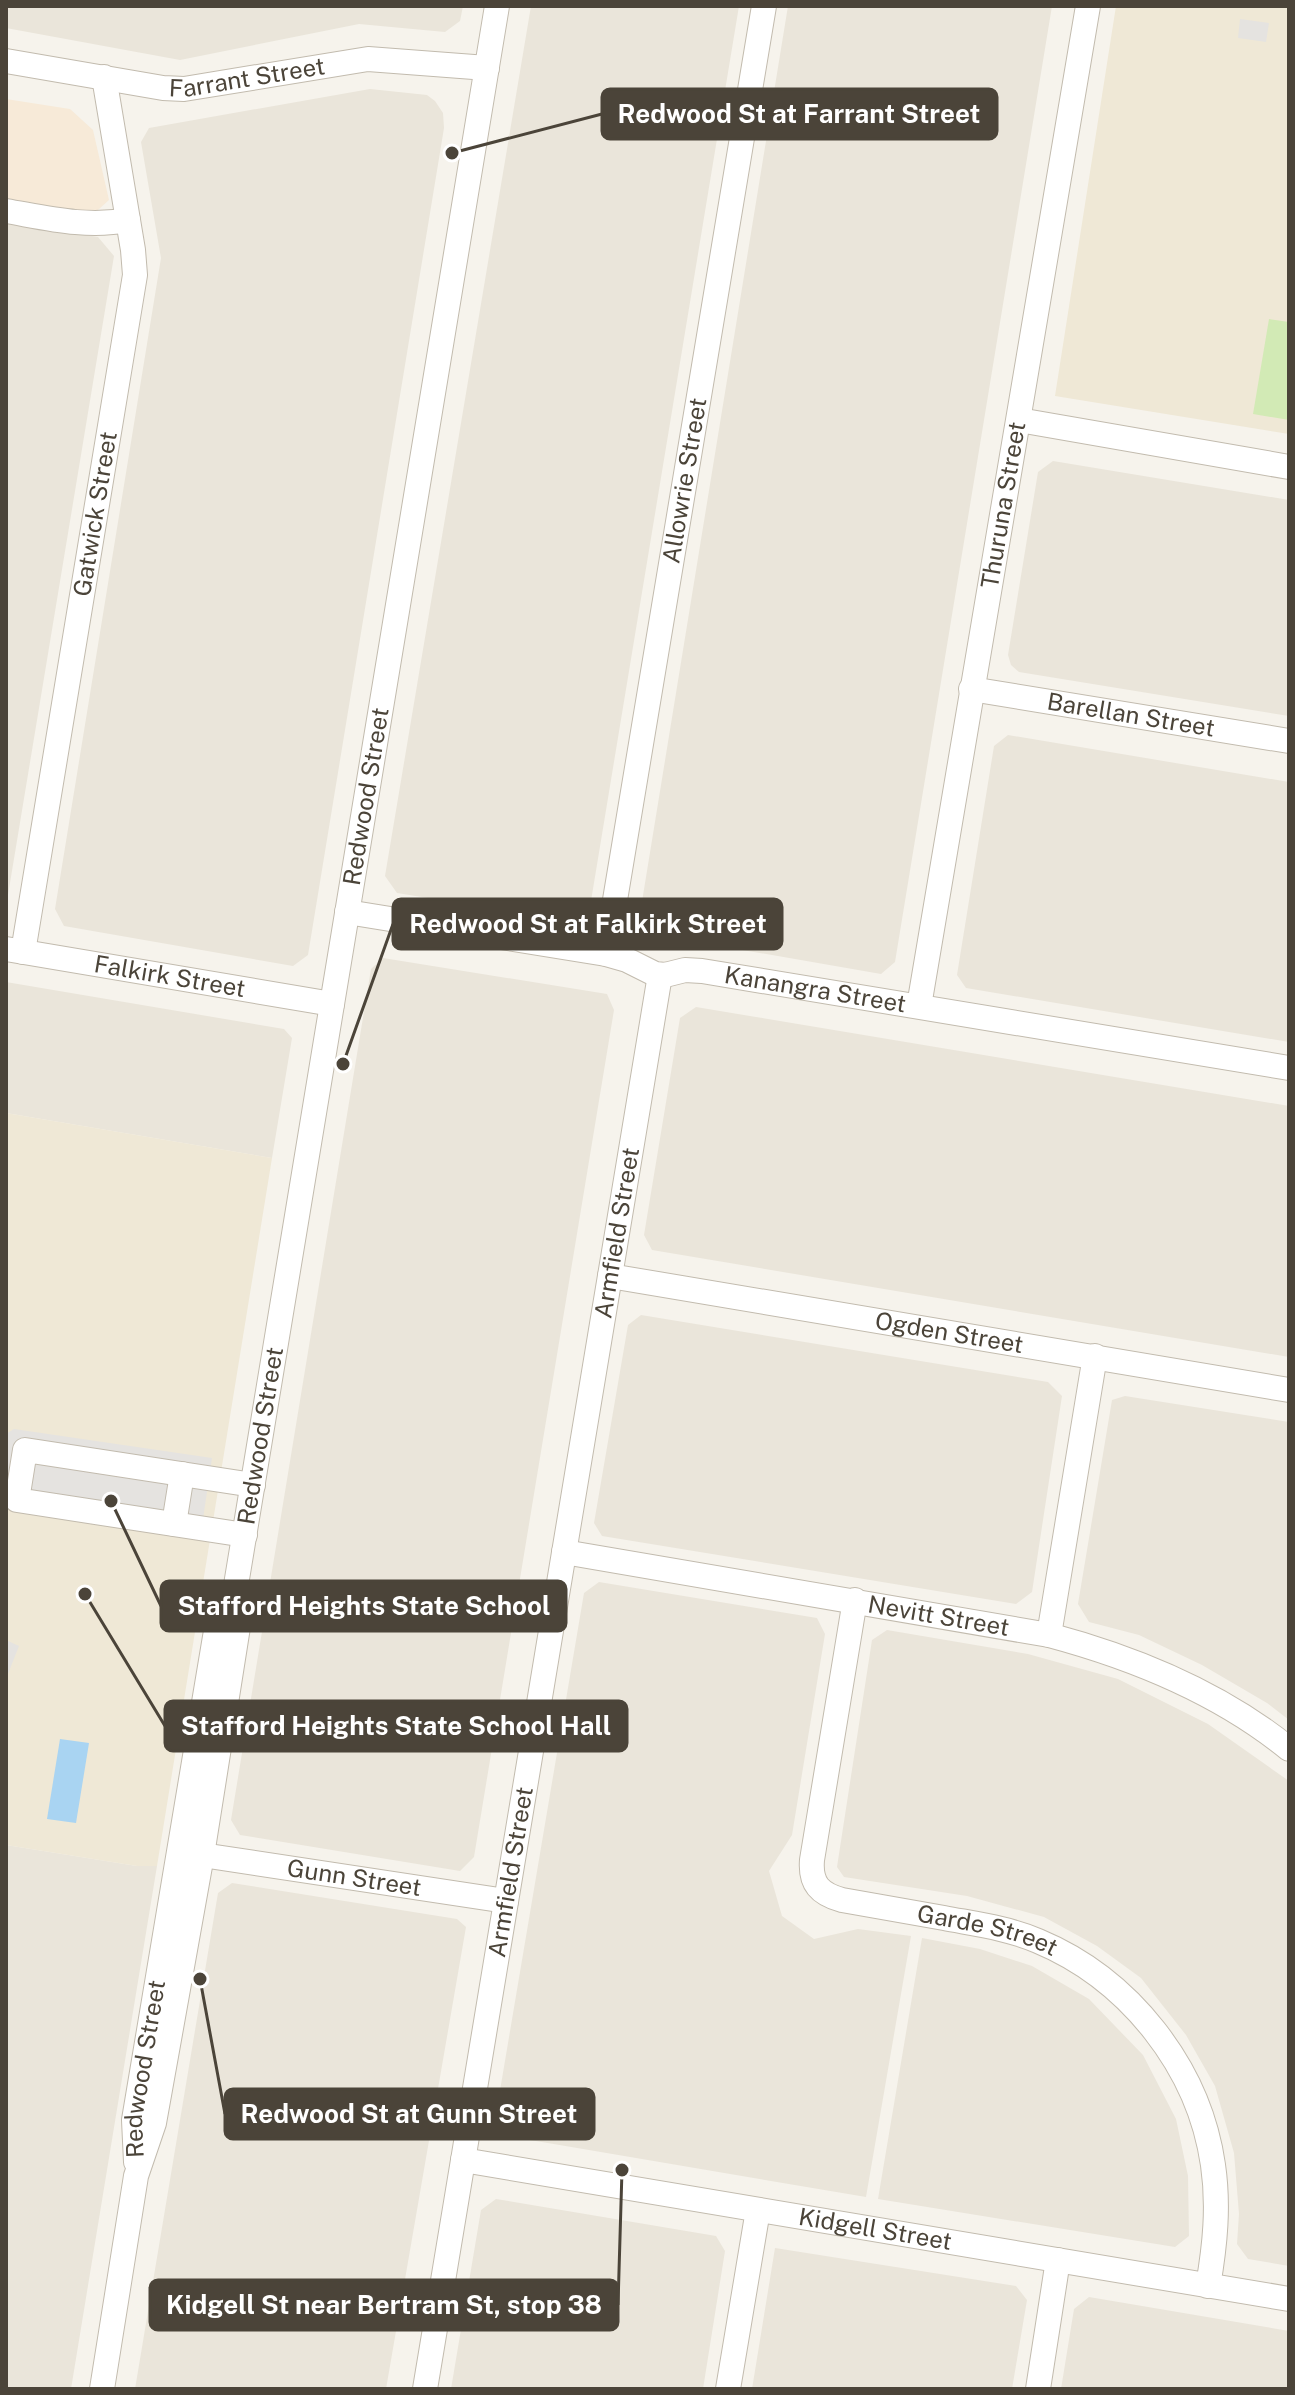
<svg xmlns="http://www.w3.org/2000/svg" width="1295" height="2395" font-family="'Public Sans',sans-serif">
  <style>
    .residential { fill: #eae5da }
    .commercial { fill: #f7ead8 }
    .education { fill: #efe8d6 }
    .green { fill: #d2eab5 }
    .parking { fill: #e5e3e0 }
    .water { fill: #a9d4f2 }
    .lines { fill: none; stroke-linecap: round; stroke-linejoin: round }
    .minor-casing { stroke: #c2bbae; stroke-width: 26 }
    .minor { stroke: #fff; stroke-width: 24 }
    .labels { text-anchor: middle; stroke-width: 7; stroke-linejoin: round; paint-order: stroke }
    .street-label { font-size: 24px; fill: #4b4439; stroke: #fff }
    .leader { fill: none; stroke: #4b4439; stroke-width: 3 }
    .callout-dot { fill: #4b4439; stroke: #fff; stroke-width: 3 }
    .callout { fill: #4b4439; stroke: #4b4439; stroke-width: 3 }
    .callout-label { font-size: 26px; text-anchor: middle; font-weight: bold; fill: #fff }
  </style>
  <rect width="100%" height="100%" fill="#f6f3ec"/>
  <path class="residential" d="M6 6H463L460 21 445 32 359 24 180 60 6 28Z
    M531 6H739L589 913 577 922 397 893 385 876Z
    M788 6H1052L895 962 881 974 645 933 639 920Z
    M370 89 427 95 435 101 443 113 444 128 308 955 293 966 64 926 55 909 161 258 141 142 149 128Z
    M6 221 98 237 114 256 6 907Z
    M1053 461 1289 500V716L1019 672 1011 665 1008 655 1038 472Z
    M1008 735 1289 782V1042L966 988 957 975 994 746Z
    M383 958 607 994 614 1010 474 1857 460 1871 240 1835 231 1820 371 969Z
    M6 982 284 1029 292 1038 272 1158 6 1113Z
    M696 1007 1289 1106V1357L652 1250 644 1235 680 1018Z
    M641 1315 1048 1382 1062 1396 1032 1592 1016 1604 602 1536 594 1523 628 1325Z
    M1125 1396 1289 1422V1720L1267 1703 1202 1665 1139 1635 1089 1622 1078 1604 1112 1400Z
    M599 1582 817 1618 825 1634 792 1835 769 1871 782 1916 814 1939 858 1929 911 1936 866 2197 506 2136 494 2126 584 1593Z
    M887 1630 1028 1654 1118 1679 1208 1724 1289 1781V2266L1248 2259 1237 2244 1239 2214 1234 2153 1215 2086 1186 2035 1141 1978 1097 1946 1044 1917 967 1896 844 1877 837 1867 872 1640Z
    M6 1845 137 1866H157L71 2389H6Z
    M232 1883 457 1919 466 1927 386 2389H135L218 1893Z
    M922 1938 980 1949 1032 1966 1089 1999 1143 2055 1176 2119 1188 2176 1189 2236 1175 2247 878 2199Z
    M496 2199 716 2236 725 2251 703 2389H451L481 2210Z
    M775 2248 1016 2286 1027 2300 1012 2389H752Z
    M1089 2297 1289 2331V2389H1061L1074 2309Z"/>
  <path class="commercial" d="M6 99 70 109 93 130 109 200 89 218 6 204Z"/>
  <path class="education" d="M1116 6H1289V434L1055 396Z
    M6 1113 272 1158 157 1866H137L6 1845Z"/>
  <path class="green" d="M1269 319 1289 322V420L1253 414Z"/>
  <path class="parking" d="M1240 19 1269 23 1266 42 1238 38Z
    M14 1429 212 1458 203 1519 6 1490V1434Z
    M6 1640 19 1646 6 1679Z"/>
  <path class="water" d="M60 1739 89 1743 76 1823 47 1819Z"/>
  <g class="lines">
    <g class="minor-casing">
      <g id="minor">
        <path id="s1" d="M6 61 163 88 184 89 368 59 487 68"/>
        <path d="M6 211C47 218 86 228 128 220"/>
        <path d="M1019 420 1289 467"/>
        <path id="s2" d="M971 689 1289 741"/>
        <path id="s3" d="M347 912 606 954 627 960 655 974 665 975 685 970 702 971 1289 1068"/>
        <path id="s4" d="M6 949 332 1004"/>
        <path id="s5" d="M23 952 135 275 133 250 104 77"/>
        <path id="s6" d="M606 954 764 6"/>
        <path id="s7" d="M919 1006C975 672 1032 339 1088 6"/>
        <path id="s8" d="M610 1276 1289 1390"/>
        <path d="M174 1524 182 1474"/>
        <path d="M245 1535 17 1500 25 1450 253 1485"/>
        <path id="s9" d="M564 1552 1049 1635C1135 1658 1219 1692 1289 1749"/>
        <path id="s10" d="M855 1600 812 1860C810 1884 820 1894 842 1900 876 1906 910 1912 944 1918 975 1924 1008 1928 1038 1941 1129 1979 1199 2067 1213 2165 1219 2206 1215 2245 1208 2286"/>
        <path d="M1049 1635 1095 1356"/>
        <path id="s11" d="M202 1855 506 1901"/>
        <path id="s12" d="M463 2160 1289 2299"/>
        <path id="s13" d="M136 2162 134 2120 217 1625 234 1590"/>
        <path id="s14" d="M102 2389 136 2176 154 2123 202 1855 238 1627 236 1585 497 6"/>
        <path id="s15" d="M425 2389 660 975"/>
        <path d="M728 2389 758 2210"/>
        <path d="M1038 2389 1058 2260"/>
      </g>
    </g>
    <use href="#minor" class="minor"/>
  </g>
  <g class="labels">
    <g class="street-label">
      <text dy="8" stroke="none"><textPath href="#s1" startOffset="244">Farrant Street</textPath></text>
      <text dy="8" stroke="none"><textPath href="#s6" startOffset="480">Allowrie Street</textPath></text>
      <text dy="8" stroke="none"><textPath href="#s7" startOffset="508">Thuruna Street</textPath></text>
      <text dy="8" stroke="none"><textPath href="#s5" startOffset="444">Gatwick Street</textPath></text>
      <text dy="8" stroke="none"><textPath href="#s2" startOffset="162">Barellan Street</textPath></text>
      <text dy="8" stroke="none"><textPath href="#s14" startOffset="1616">Redwood Street</textPath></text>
      <text dy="8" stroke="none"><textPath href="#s4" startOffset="166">Falkirk Street</textPath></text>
      <text dy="8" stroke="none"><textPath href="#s3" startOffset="478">Kanangra Street</textPath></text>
      <text dy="8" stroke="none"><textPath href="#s15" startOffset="1172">Armfield Street</textPath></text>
      <text dy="8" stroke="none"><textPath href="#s8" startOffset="344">Ogden Street</textPath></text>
      <text dy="8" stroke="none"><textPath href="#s14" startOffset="968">Redwood Street</textPath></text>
      <text dy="8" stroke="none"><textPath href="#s9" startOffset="380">Nevitt Street</textPath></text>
      <text dy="8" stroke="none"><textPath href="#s15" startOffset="524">Armfield Street</textPath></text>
      <text dy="8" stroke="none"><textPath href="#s11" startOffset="154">Gunn Street</textPath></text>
      <text dy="8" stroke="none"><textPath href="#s10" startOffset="468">Garde Street</textPath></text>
      <text dy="8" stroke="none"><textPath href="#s13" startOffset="94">Redwood Street</textPath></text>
      <text dy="8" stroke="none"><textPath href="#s12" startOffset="418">Kidgell Street</textPath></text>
    </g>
  </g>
  <path class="leader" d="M452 153L602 114M343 1064L393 924M111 1501L161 1606M85 1594L165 1726M200 1979L225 2114M622 2170L618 2305"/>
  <g class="callout-dot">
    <circle cx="452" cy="153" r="8"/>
    <circle cx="343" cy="1064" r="8"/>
    <circle cx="111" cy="1501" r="8"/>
    <circle cx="85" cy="1594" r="8"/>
    <circle cx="200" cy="1979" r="8"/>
    <circle cx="622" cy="2170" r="8"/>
  </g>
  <g class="callout">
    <rect x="602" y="89" width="395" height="50" rx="8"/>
    <rect x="393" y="899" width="389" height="50" rx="8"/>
    <rect x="161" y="1581" width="405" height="50" rx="8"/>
    <rect x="165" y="1701" width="462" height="50" rx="8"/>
    <rect x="225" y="2089" width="369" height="50" rx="8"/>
    <rect x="150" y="2280" width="468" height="50" rx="8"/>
  </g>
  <g class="callout-label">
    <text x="799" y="123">Redwood St at Farrant Street</text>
    <text x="588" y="933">Redwood St at Falkirk Street</text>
    <text x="364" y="1615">Stafford Heights State School</text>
    <text x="396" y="1735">Stafford Heights State School Hall</text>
    <text x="409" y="2123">Redwood St at Gunn Street</text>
    <text x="384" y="2314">Kidgell St near Bertram St, stop 38</text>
  </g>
  <rect width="1295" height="2395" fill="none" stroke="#4b4439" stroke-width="16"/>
</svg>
